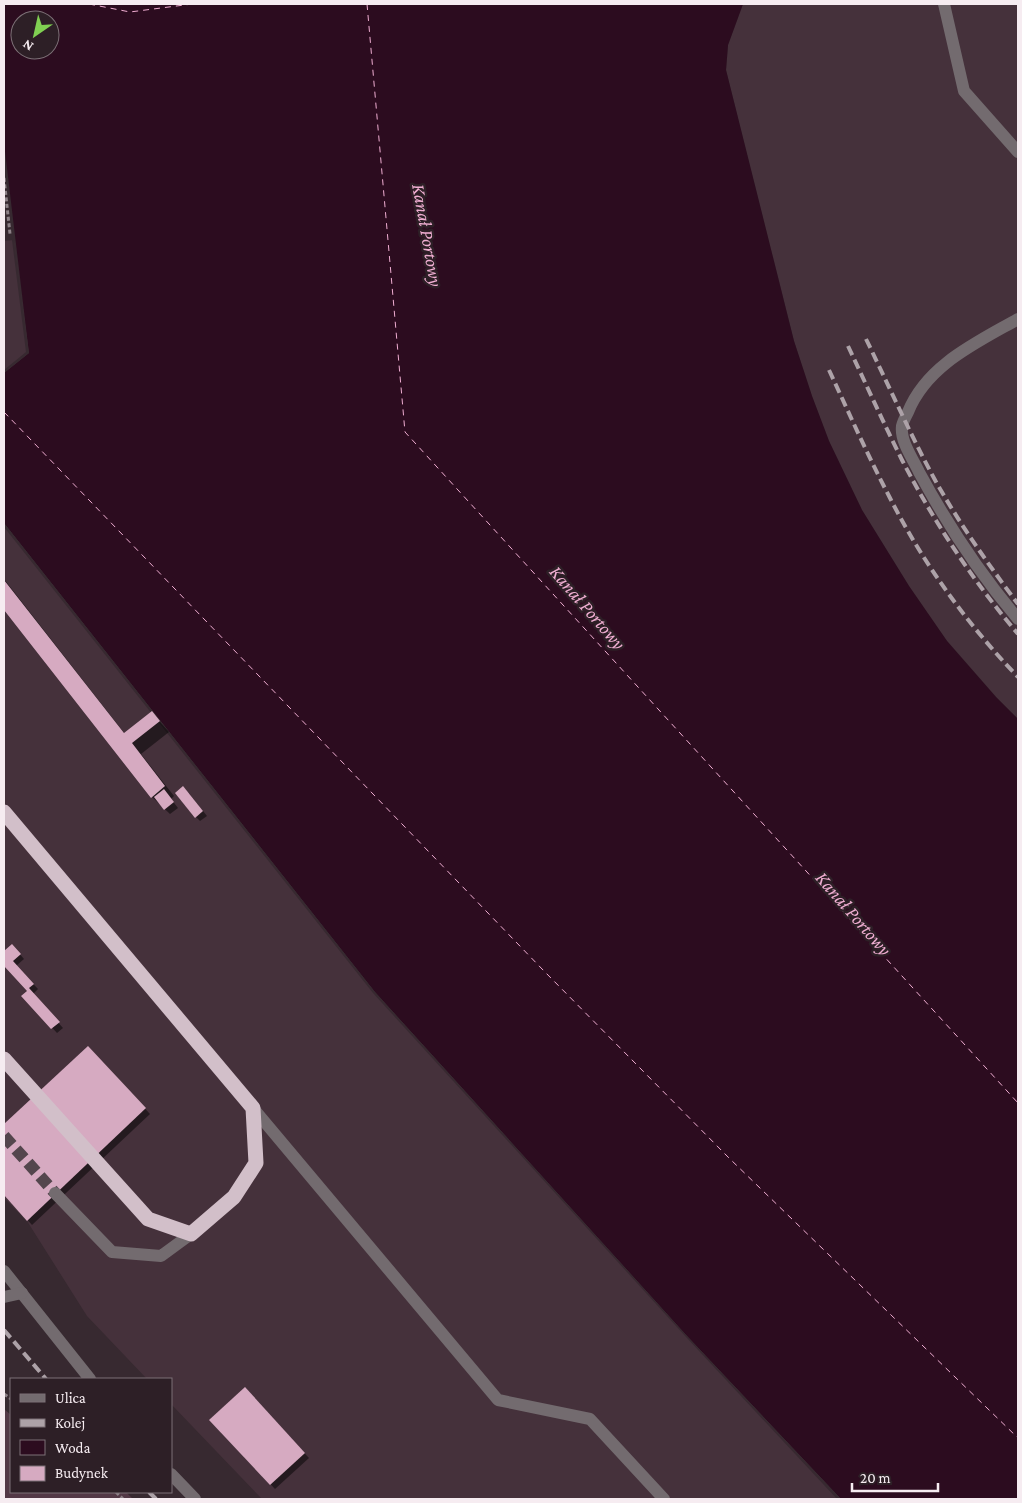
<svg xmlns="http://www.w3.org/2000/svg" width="1022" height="1503" font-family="'Crimson Pro',serif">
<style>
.built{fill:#45313b}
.green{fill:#533846}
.water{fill:#2c0c1f;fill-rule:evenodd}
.pier{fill:#372930}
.shadow{fill:#0007}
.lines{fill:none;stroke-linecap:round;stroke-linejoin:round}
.ferry{stroke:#f0aed2;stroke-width:1;stroke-dasharray:6 5;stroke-linecap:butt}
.building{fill:#d6aac1}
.minor-tunnel{stroke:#54464d;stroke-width:12;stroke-dasharray:12 6;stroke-linecap:butt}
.path{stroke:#8d8187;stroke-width:3;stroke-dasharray:4 2.5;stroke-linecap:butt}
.minor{stroke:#736b6f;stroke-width:12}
.highway{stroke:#d2bfc9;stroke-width:15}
.rail{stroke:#ada2a8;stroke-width:4;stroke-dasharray:10 5;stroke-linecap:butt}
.labels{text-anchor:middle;stroke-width:5;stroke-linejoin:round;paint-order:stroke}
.water-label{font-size:19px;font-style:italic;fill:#f0aed2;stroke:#2d1f26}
</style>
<rect width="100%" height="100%" fill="#372930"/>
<g class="built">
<polygon points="743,4 1018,4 1018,719 996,697 947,641 909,586 862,510 829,441 812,396 794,341 726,70 728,45"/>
<polygon points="14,240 29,353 4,373 4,241"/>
<polygon points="4,523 375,992 841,1499 262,1499 171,1404 171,1379 147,1379 87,1316 27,1221 4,1198"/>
</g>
<polygon class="green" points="4,1409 11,1415 11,1492 126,1492 133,1499 4,1499"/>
<path class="water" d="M4 4H743L728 45 726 70 794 341 812 396 829 441 862 510 909 586 947 641 996 697 1018 719V1499H841L687 1336 375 992 4 523V373L29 353 4 143ZM20 20H50V50H20Z"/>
<g class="pier">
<polygon points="12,240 14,240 29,353 4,373 4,370 26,352"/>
<polygon points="4,523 375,992 687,1336 841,1499 837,1499 686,1337 373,993 4,527"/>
</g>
<g class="shadow">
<polygon points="4,579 125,734 152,713 169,732 141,754 174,796 171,799 178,808 170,814 152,797 4,608"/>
<polygon points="188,792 207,816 200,821 196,817"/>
<polygon points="12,945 24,959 16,966 38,989 33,994 63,1028 57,1033 23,996 29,991 4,964 4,952"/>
<polygon points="88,1047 150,1114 32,1225 4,1193 4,1126"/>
<polygon points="244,1389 309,1458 275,1489 211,1420"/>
</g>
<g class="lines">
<g class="ferry">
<polyline points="89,4 130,12 192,4"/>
<polyline points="367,4 405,432 1018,1103"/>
<polyline points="4,412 544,971 729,1158 1018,1438"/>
</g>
</g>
<g class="building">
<polygon points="4,580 124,733 152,711 160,721 132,743 165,786 151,798 4,610"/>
<polygon points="183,786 203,811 195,818 175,793"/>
<polygon points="164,789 174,802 164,810 154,797"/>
<polygon points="12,944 21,954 13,961 34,984 29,988 60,1022 51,1029 21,996 27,991 4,966 4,951"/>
<polygon points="88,1046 146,1108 27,1221 4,1195 4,1124"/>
<polygon points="245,1387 305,1453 270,1485 209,1420"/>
</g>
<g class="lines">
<polyline class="minor-tunnel" points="4,1136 55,1193"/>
<g class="path">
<polyline points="4,178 10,234"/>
<polyline points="4,1394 11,1399"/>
<polyline points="116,1492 123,1499"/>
</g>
<g class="minor">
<polyline points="944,4 964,91 1018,152"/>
<path d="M1018 319C976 343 927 365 908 412 906 416 903 421 902 426 900 441 913 459 919 472 947 524 980 574 1018 619"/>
<polyline points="253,1108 498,1400 590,1419 664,1499"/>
<polyline points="55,1193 112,1252 161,1256 191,1234"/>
<polyline points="4,1271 90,1379"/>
<polyline points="4,1297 22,1293"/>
<polyline points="171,1474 195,1499"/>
</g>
<polyline class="highway" points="4,812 253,1108 256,1163 234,1197 191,1234 148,1219 4,1059"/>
<g class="rail">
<path d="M866 339C889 386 910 434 935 480 959 523 988 564 1018 604"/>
<path d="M848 346C866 384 883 422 902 460 934 522 973 581 1018 634"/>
<path d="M829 370C849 413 868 456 890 498 923 563 967 624 1018 677"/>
<polyline points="4,1330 46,1379"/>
<polyline points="149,1492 156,1499"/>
</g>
</g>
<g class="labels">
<g class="water-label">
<text transform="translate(428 235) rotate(80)" y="7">Kanał Portowy</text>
<text transform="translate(588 607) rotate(49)" y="7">Kanał Portowy</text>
<text transform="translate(854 913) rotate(49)" y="7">Kanał Portowy</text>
</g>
</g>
<rect width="1022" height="1503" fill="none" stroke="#f6ecf1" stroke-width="10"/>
<rect x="10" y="1378" width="162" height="115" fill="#2d1f26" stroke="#7d7177"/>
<rect x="20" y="1394" width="25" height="8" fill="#736b6f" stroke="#7d7177"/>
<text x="55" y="1403" font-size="15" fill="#f6ecf1">Ulica</text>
<rect x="20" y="1419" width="25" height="8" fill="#ada2a8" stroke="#7d7177"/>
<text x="55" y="1428" font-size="15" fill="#f6ecf1">Kolej</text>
<rect x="20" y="1440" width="25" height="15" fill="#2c0c1f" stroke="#7d7177"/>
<text x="55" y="1453" font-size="15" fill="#f6ecf1">Woda</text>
<rect x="20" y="1466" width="25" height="15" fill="#d6aac1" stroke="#7d7177"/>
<text x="55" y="1478" font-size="15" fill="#f6ecf1">Budynek</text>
<g transform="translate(35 35) rotate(214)"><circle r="24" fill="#2d1f26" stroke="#7d7177"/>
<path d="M0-4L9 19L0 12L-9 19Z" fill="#80d052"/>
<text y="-8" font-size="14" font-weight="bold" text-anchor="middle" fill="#f6ecf1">N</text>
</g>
<path d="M852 1483v8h86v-8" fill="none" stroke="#f6ecf1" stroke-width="2.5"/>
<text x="860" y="1483" font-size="15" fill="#f6ecf1" stroke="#2d1f26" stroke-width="4" paint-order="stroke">20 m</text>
</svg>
